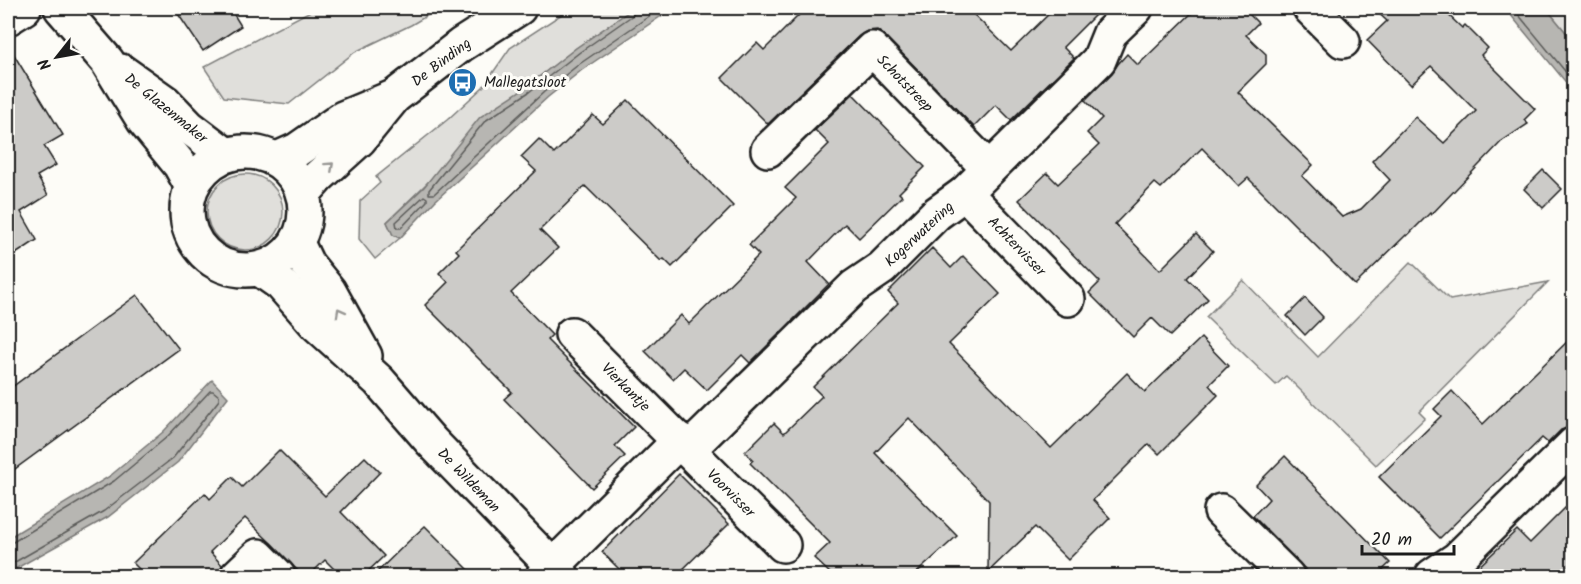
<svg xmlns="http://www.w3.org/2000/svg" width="1581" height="584" font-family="Kalam,sans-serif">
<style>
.green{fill:#e0dfdb;stroke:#7e7e7c;stroke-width:1.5}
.water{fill:#b7b6b2;stroke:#797876;stroke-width:1.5}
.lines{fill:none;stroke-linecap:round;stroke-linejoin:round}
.shore{stroke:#5a5a58;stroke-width:1.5}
.building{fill:#cccbc8;stroke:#1c1c1c;stroke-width:1.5}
.minor-casing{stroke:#1c1c1c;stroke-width:38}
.minor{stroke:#fdfcf7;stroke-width:33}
.oneway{stroke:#989794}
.labels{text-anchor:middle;stroke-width:6;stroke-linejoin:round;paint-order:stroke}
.street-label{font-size:15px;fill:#1c1c1c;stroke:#fdfcf7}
.poi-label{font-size:15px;fill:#1c1c1c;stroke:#fdfcf7;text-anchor:start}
</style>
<rect width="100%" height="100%" fill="#fdfcf7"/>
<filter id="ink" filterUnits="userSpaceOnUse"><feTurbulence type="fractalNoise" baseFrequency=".0167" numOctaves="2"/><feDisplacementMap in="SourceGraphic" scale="12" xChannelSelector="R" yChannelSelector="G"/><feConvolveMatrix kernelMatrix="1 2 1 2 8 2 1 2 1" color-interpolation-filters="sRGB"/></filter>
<g filter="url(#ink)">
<g class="green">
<polygon points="316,8 440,8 411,25 355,52 289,104 224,97 204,67"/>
<polygon points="571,8 634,8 576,48 526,87 387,222 393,235 400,238 375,259 359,239 360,201 380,183 376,177 447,120 483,87 510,48"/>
<polygon points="1546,8 1573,8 1573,41"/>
<circle cx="245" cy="212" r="38"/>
<polygon points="1411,262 1450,300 1548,282 1419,412 1425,418 1376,465 1286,376 1276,385 1206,317 1243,280 1318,357"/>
</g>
<g class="water">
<polygon points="634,8 673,8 582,70 548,97 435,201 400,238 393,235 387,222 424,187 480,117 526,87 576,48"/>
<polygon points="1505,8 1546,8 1573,41 1573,91"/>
<polygon points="212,380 228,397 178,462 108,517 8,573 8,538 110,476 163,432"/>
</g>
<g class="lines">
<g class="shore">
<polyline points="636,8 633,15 580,52 529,92 485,121 429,190 429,194 434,194 544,92 578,65 661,8"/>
<polyline points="1513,8 1574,82"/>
<polygon points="424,196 427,198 427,201 401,228 397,228 396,222"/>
<polyline points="8,543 13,542 114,481 167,437 210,391 213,391 219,396 219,400 173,458 104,511 8,566"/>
</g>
</g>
<g class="building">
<polygon points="174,8 230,8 241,26 203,51"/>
<polygon points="806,8 967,8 1011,51 1055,8 1102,8 1063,47 1074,58 1011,120 996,105 974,127 885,36 877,30 867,31 859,36 768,124 722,78 757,43 764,50"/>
<polygon points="1197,8 1243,8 1258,23 1246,35 1266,54 1266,64 1238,92 1313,165 1302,176 1342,217 1361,209 1390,180 1372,161 1415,117 1444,143 1476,111 1431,66 1411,85 1367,40 1387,21 1373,8 1441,8 1462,28 1465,25 1488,48 1481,55 1535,109 1524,120 1528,124 1502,141 1431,215 1430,213 1407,236 1406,235 1355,285 1248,178 1239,186 1202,148 1161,188 1155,183 1115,224 1160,270 1196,234 1213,251 1187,278 1208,299 1170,336 1152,318 1133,337 1089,293 1100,282 1019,200 1047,173 1058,184 1099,145 1087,133 1102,118 1085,100 1112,73 1118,64 1127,54 1138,65"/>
<polygon points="8,45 63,135 44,146 56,165 37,176 48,195 21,212 37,240 8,259"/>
<polygon points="853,94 925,167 899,193 902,196 859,238 845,224 808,262 829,284 750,363 742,355 707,390 684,368 673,379 645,351 681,315 689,324 759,255 749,245 796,198 785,188 829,144 815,130"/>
<polygon points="628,100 733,206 672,267 664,259 661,261 585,186 540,230 558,248 511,293 552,335 547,340 634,427 615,446 625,456 592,488 504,399 512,392 425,305 448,282 439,273 459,253 456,250 536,171 521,157 539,139 554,154 593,115 603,124"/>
<polygon points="1543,170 1562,189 1543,208 1524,189"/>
<polygon points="932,248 951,268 963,256 1000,294 949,344 1051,448 1127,373 1145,392 1201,338 1228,366 1209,385 1218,395 1159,454 1149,444 1093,500 1110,518 1068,560 1035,527 988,572 989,501 909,418 875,453 957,536 913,576 833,576 814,558 830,543 750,463 753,460 745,452 774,423 784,433 822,396 813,387 898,303 888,292"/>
<polygon points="137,295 179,349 8,474 8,390"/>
<polygon points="1305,298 1323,317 1305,335 1287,316"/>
<polygon points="1574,335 1574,426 1561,430 1548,443 1542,438 1440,538 1379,477 1441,416 1434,409 1452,391 1483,424"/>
<polygon points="279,450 325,496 365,457 380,472 341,512 384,556 363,576 341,576 325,560 309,576 303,576 271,543 245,518 210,552 222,565 219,576 146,576 133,563 205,493 210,499 232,477 242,487"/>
<polygon points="1285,456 1390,563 1376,576 1312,576 1253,516 1269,499 1256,485"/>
<polygon points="679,474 729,524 676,576 626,576 602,552"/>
<polygon points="1574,499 1574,576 1469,576 1517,530 1530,543"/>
<polygon points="425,526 475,576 373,576 413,537"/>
</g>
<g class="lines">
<defs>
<g id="minor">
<polyline points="61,8 107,61 144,121 180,165 191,185"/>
<polyline points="1310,8 1343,41"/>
<polyline points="8,18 24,8"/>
<polyline points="121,71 165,102 189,127 226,155"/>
<polyline points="768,150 872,49 989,169"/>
<circle cx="246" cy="211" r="59"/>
<polyline points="277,159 297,150 343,118 391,98"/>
<polyline points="965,193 1068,299"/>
<polyline points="303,194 318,177 359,140 394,97 461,45 519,8"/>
<polyline points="297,243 307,264 329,291 365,356"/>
<polyline points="261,270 281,284 317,325 379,381 431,441 562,576"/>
<polyline points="572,334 783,545"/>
<polyline points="688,450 854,287 882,268 936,214 965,193 1099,60 1110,33 1136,8"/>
<polyline points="1221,511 1287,576"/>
<polyline points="237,576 258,556 278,576"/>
<polyline points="543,576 680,440"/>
<polyline points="1432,576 1457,559 1574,444"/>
</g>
</defs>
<use href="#minor" class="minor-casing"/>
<use href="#minor" class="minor"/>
</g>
<defs><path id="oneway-chevron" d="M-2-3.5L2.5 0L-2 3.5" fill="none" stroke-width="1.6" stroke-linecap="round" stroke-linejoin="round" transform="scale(1.5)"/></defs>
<g class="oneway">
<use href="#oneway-chevron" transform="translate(330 166) rotate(-42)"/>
<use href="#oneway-chevron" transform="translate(340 312) rotate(-119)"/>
</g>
</g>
<defs>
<symbol id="bus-disc" viewBox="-11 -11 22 22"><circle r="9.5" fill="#1f6fb2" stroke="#fdfcf7"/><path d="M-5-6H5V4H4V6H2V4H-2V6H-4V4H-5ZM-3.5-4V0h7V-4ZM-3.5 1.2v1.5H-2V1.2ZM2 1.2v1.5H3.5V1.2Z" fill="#fff"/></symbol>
</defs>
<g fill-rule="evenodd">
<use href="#bus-disc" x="446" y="66" width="33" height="33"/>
</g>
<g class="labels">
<g class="street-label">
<text transform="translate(441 62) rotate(-37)" y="5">De Binding</text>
<text transform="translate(905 83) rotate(46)" y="5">Schotstreep</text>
<text transform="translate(166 108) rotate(39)" y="5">De Glazenmaker</text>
<text transform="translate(919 234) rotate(-43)" y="5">Kogerwatering</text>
<text transform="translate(1017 246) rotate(46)" y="5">Achtervisser</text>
<text transform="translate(626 387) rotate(45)" y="5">Vierkantje</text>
<text transform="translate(469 480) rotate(46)" y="5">De Wildeman</text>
<text transform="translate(731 493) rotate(45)" y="5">Voorvisser</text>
</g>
<g class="poi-label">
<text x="484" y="87">Mallegatsloot</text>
</g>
</g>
<rect width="1581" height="584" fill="none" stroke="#fdfcf7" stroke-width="30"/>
<rect x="15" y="15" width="1551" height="554" fill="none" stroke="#1c1c1c" stroke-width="2" filter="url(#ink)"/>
<g transform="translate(57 57) rotate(239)" stroke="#fdfcf7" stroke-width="4.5" paint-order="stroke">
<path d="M0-4.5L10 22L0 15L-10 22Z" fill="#1c1c1c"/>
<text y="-9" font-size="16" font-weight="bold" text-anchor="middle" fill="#1c1c1c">N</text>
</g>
<path d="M1362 545v9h92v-9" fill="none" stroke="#1c1c1c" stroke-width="3"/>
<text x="1371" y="545" font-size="18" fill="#1c1c1c" stroke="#fdfcf7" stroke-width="4.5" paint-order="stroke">20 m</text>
</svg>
